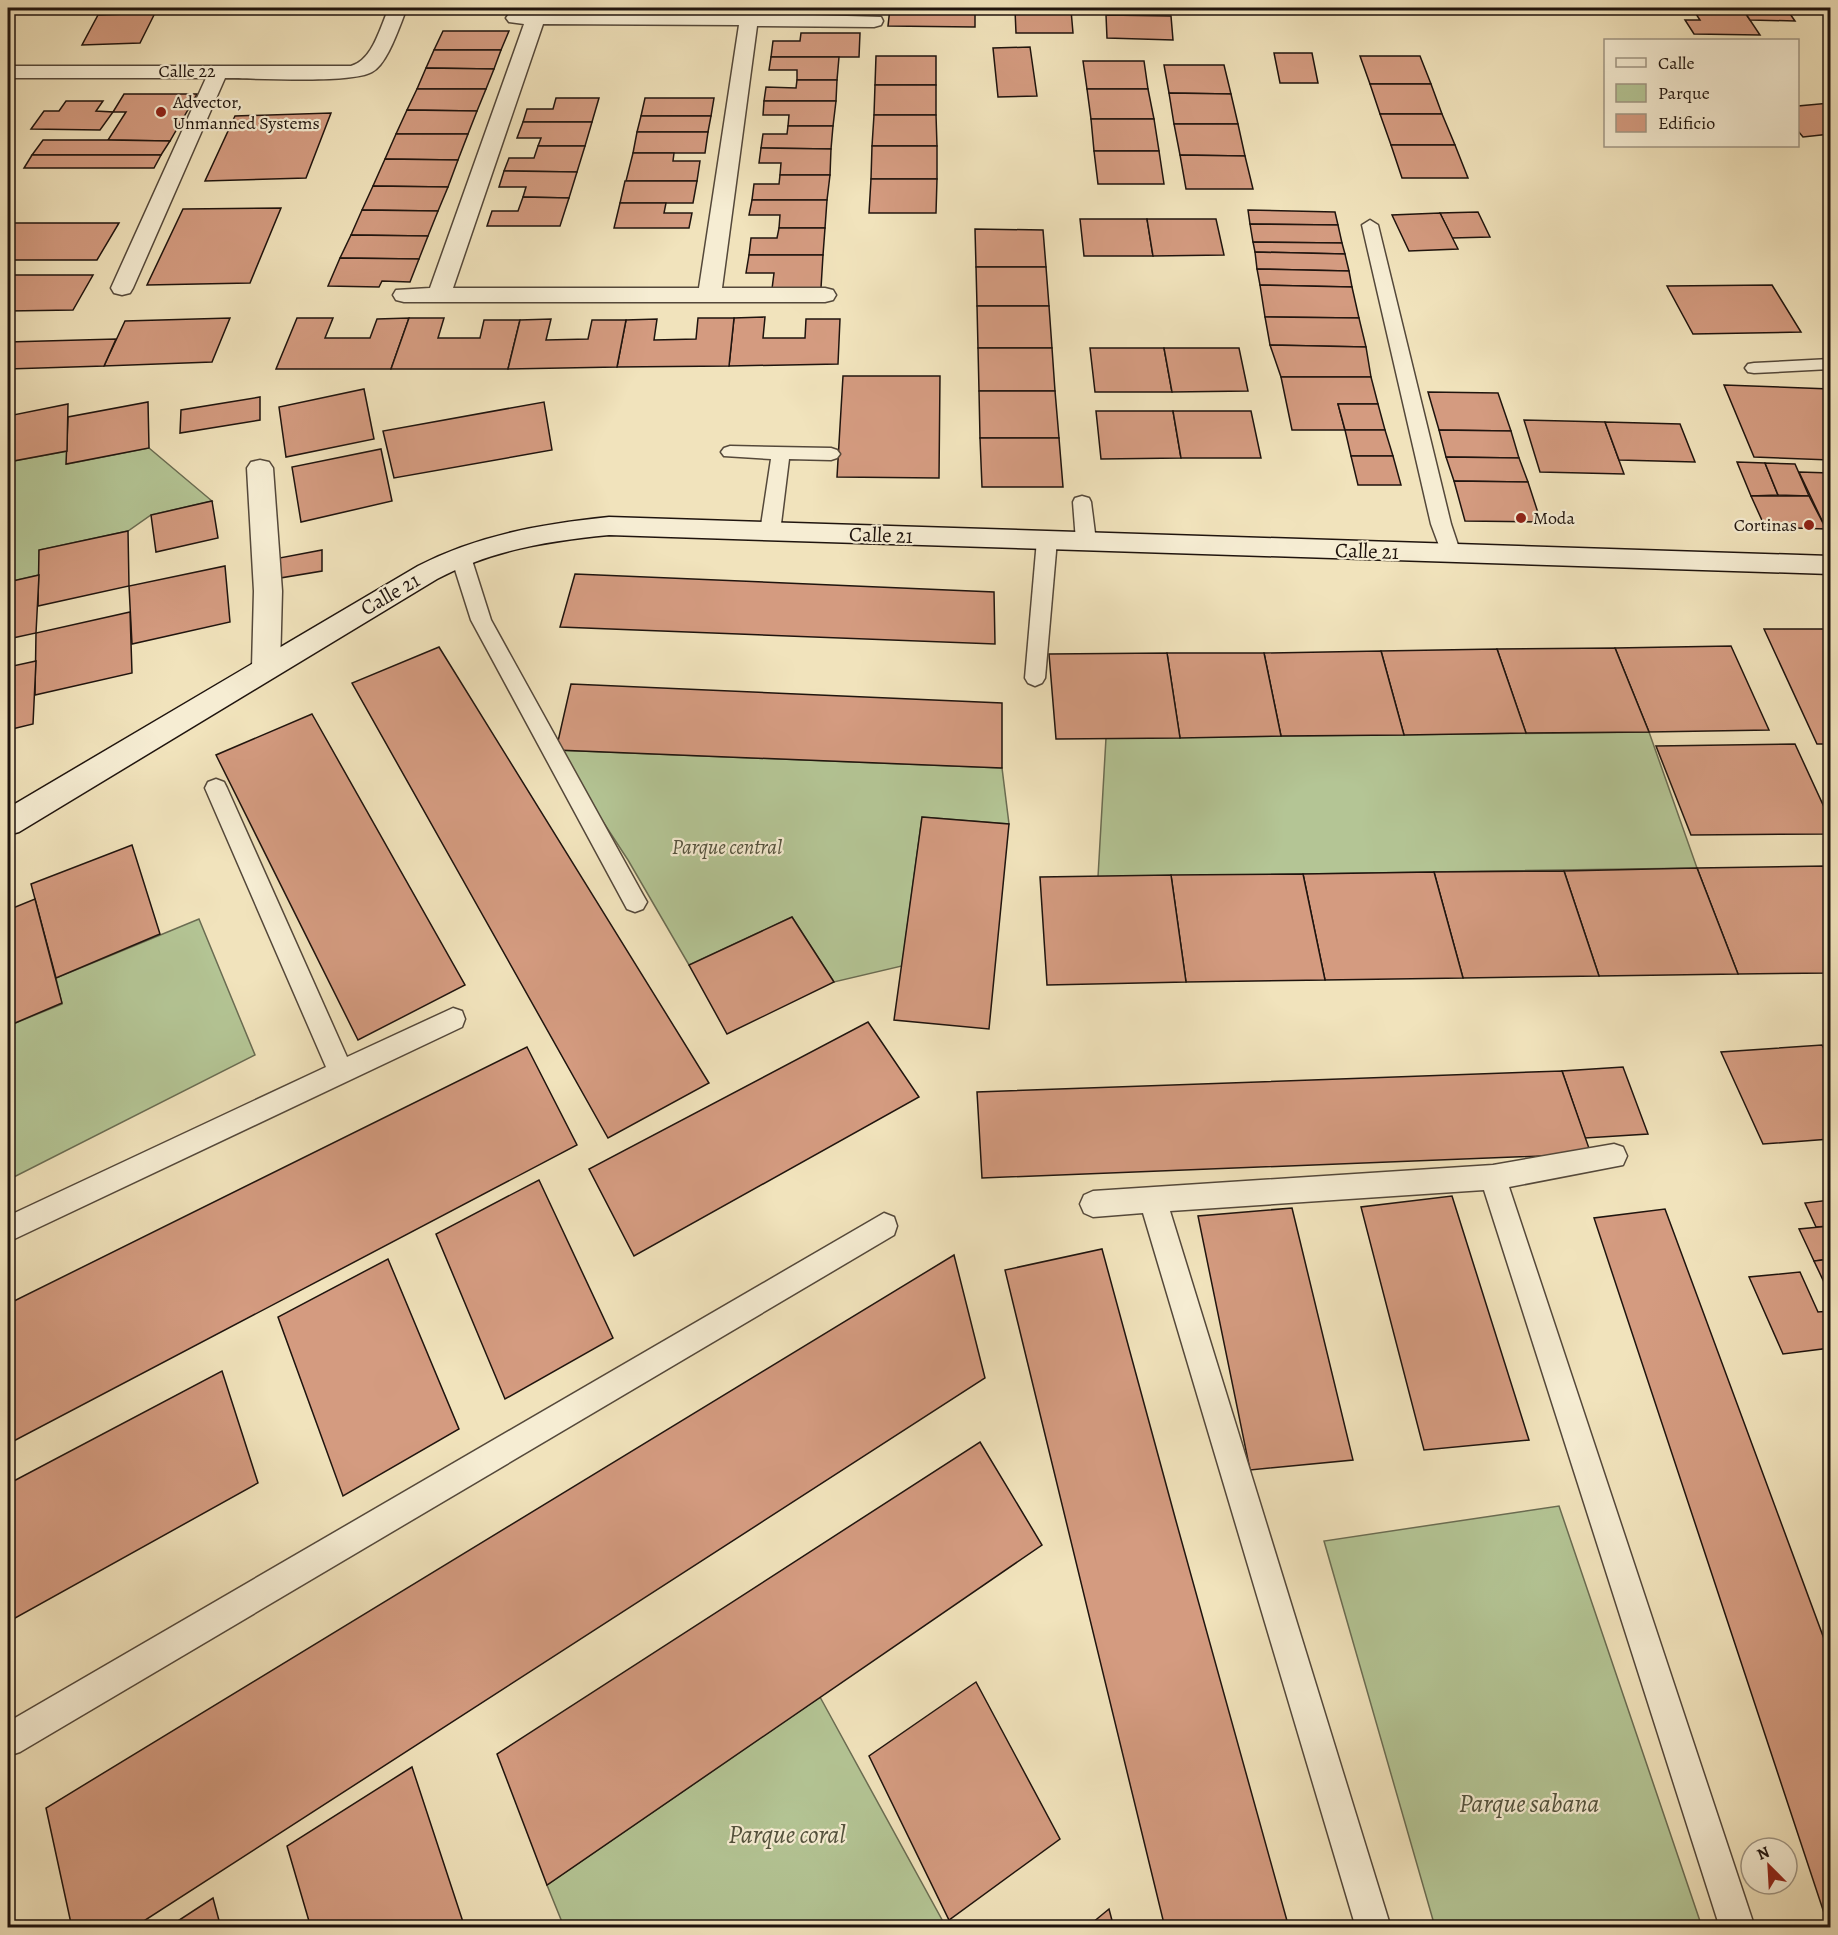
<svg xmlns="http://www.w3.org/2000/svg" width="1838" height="1935" font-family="Alegreya,serif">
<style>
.green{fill:#b4c595;stroke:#6a6c52;stroke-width:1.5}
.building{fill:#d49b80;stroke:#1f140e;stroke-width:1.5}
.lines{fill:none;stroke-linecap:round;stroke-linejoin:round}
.lane-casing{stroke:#54483a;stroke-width:3}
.street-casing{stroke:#54483a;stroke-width:3}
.secondary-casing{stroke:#1f140e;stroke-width:3}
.lane{fill:#f6edd3;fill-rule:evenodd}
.street{fill:#f6edd3;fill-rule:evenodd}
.secondary{fill:#f6edd3;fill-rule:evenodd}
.poi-dot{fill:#8f2418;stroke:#f6edd3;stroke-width:2}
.labels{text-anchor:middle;stroke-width:4.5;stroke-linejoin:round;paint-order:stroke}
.far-street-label{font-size:18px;fill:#1f140e;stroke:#f6edd3}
.far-poi-label{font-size:18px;fill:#1f140e;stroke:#f6edd3;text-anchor:start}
.street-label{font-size:21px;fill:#1f140e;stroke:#f6edd3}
.park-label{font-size:21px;font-style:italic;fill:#53523d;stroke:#f6edd3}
.near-park-label{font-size:26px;font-style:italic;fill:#53523d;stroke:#f6edd3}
</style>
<rect width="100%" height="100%" fill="#f1e3bc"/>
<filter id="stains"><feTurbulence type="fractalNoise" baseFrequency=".00333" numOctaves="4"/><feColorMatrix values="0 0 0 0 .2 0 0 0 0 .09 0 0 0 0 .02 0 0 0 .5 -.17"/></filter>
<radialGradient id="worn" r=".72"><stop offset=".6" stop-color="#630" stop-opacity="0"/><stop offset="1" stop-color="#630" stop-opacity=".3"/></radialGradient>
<g class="green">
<polygon points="149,448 212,501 151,515 128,531 39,550 39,575 8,582 8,462 67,451 67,464"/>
<polygon points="1649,732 1697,868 1098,877 1106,738"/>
<polygon points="556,750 1002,768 1009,824 922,817 902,966 834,982 792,917 689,965 628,860"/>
<polygon points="199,919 255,1055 8,1180 8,1026 62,1004 56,978"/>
<polygon points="1559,1506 1702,1927 1435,1927 1324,1541"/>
<polygon points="820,1697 946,1927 564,1927 547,1885"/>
</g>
<g class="building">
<polygon points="476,8 516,8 515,10 475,10"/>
<polygon points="561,8 602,8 602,10 560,10"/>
<polygon points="703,8 745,8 744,12 702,11"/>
<polygon points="770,8 790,8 790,12 769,12"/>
<polygon points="790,8 829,8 829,11 790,12"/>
<polygon points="855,8 873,8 872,13 854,13"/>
<polygon points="890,8 975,8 975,27 888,26"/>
<polygon points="1692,8 1742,8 1760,35 1694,34 1685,20 1700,20"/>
<polygon points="1742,8 1786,8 1795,21 1750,20"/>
<polygon points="1015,10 1071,10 1073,33 1016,33"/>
<polygon points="155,13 140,43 82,45 98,15"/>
<polygon points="1106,15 1171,16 1173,40 1107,38"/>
<polygon points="443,31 509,31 501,50 434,50"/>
<polygon points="801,33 860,33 859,57 771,57 773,41 800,41"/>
<polygon points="1030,47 1037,96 998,97 993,48"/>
<polygon points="434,50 501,50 494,69 426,68"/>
<polygon points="1274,53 1312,53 1318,83 1280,83"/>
<polygon points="876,56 936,56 936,85 875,85"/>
<polygon points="1360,56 1420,56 1431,84 1370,84"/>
<polygon points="771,57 839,57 837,80 797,80 797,70 769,70"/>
<polygon points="1083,61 1144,61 1148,89 1087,89"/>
<polygon points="1164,65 1224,65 1231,94 1169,93"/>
<polygon points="426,68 494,69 486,89 417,89"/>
<polygon points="797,80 837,80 836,101 764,101 766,87 796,88"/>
<polygon points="1370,84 1431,84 1442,114 1380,114"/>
<polygon points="875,85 936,85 936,115 874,115"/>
<polygon points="417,89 486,89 477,111 407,110"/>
<polygon points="1087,89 1148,89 1154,119 1091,119"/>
<polygon points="1169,93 1231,94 1238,124 1174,124"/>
<polygon points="124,94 197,94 170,141 108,140 126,112 113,112"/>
<polygon points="556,98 599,98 592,122 523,122 527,109 553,109"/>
<polygon points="645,98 714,98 711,116 641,116"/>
<polygon points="66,101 103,101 96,111 113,112 100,130 31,129 44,111 59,111"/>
<polygon points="764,101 836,101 833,126 788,126 789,115 763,115"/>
<polygon points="1830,103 1830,134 1803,137 1798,131 1798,106"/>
<polygon points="407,110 477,111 468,134 396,134"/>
<polygon points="331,113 306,178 205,181 235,116"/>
<polygon points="1380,114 1442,114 1455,145 1391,145"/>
<polygon points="874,115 936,115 937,146 872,146"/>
<polygon points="641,116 711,116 708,132 637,132"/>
<polygon points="1091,119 1154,119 1159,151 1094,151"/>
<polygon points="523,122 592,122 585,146 538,146 541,138 517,138"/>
<polygon points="1174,124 1238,124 1245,156 1180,155"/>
<polygon points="788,126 833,126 831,149 761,148 763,134 787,134"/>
<polygon points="637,132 708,132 705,153 633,153"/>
<polygon points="396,134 468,134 458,160 385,159"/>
<polygon points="43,140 108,140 170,141 161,155 32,155"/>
<polygon points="1391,145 1455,145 1468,178 1402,178"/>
<polygon points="538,146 585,146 577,172 504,171 509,158 534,158"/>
<polygon points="872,146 937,146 937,179 871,179"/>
<polygon points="761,148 831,149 830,175 780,175 781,163 759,163"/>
<polygon points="1094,151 1159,151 1164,184 1098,184"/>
<polygon points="633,153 674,153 673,161 700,161 697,181 626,181"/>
<polygon points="32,155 161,155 154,168 24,168"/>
<polygon points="1180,155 1245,156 1253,189 1186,189"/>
<polygon points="385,159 458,160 448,187 373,186"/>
<polygon points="504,171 577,172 569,198 523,197 526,187 499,187"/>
<polygon points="780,175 830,175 827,200 752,200 754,184 779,184"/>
<polygon points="871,179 937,179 936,213 869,213"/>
<polygon points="625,181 697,181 693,203 620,203"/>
<polygon points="373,186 448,187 438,211 362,210"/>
<polygon points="523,197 569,198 560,226 487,226 492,211 518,211"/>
<polygon points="752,200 827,200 825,228 779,228 780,215 749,215"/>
<polygon points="620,203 666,203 664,213 692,213 689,228 614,228"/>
<polygon points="281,208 250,283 147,285 183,209"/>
<polygon points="362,210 438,211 428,236 351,235"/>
<polygon points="1248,210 1335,212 1338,225 1250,224"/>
<polygon points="1478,212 1490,237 1452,238 1440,213"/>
<polygon points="1440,213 1458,249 1409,251 1392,215"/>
<polygon points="1080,219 1147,219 1153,256 1084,256"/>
<polygon points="1147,219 1216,219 1224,255 1153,256"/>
<polygon points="8,223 119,223 97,260 8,260"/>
<polygon points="1250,224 1338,225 1342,243 1253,242"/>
<polygon points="779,228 825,228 823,255 749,255 751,238 777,238"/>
<polygon points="975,229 1043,230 1046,267 976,267"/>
<polygon points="351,235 428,236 419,259 340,258"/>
<polygon points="1253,242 1342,243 1345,254 1255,252"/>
<polygon points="1255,252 1345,254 1349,271 1257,269"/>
<polygon points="749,255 823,255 821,288 772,289 774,273 746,273"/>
<polygon points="340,258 419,259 410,282 382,281 379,287 328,286"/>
<polygon points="976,267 1046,267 1049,306 977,306"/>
<polygon points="1257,269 1349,271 1352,287 1260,285"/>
<polygon points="8,275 93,275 73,310 8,311"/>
<polygon points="1260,285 1352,287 1359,318 1265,317"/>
<polygon points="1772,285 1801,332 1693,334 1667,286"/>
<polygon points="977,306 1049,306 1052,348 978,348"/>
<polygon points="765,317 763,338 805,338 806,319 840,319 838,364 729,366 734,318"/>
<polygon points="1265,317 1359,318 1366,347 1270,345"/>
<polygon points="230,318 212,362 104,366 125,321"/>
<polygon points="297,318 333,318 325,338 370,338 377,319 409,318 391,369 276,369"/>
<polygon points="409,318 444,318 438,338 480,338 484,320 520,320 508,369 391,369"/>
<polygon points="698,318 734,318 729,366 617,367 626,320 657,319 654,340 696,339"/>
<polygon points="551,319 546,340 588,339 592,320 626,320 617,367 508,369 520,320"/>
<polygon points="116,339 104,366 8,369 8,342"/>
<polygon points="1270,345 1366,347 1371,377 1281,377"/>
<polygon points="978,348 1052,348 1055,391 979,391"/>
<polygon points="1090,348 1164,348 1172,392 1095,392"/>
<polygon points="1164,348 1239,348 1248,391 1172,392"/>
<polygon points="843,376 940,376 939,478 837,477"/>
<polygon points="1281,377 1371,377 1378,404 1338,404 1345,430 1292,430"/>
<polygon points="1724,385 1830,389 1830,460 1754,457"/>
<polygon points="364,389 374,439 286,457 279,407"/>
<polygon points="979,391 1055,391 1059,438 980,438"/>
<polygon points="1428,392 1498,393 1511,431 1439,430"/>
<polygon points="260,397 260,420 180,433 181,410"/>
<polygon points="148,402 149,448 66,464 68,417"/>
<polygon points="544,402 552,450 394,478 383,431"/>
<polygon points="68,404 67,451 8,462 8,416"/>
<polygon points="1338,404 1378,404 1385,430 1345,430"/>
<polygon points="1096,411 1173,411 1181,458 1101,459"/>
<polygon points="1173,411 1251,411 1261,458 1181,458"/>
<polygon points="1524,420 1605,422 1624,474 1540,472"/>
<polygon points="1605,422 1680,424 1695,462 1619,460"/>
<polygon points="1345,430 1385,430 1393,456 1351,456"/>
<polygon points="1439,430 1511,431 1519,458 1446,457"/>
<polygon points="980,438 1059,438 1063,487 982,487"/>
<polygon points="381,449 392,501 301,522 292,467"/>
<polygon points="1351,456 1393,456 1401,485 1358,485"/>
<polygon points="1446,457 1519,458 1528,482 1454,481"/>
<polygon points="1737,462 1765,463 1778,495 1751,496"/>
<polygon points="1765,463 1795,464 1809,496 1778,495"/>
<polygon points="1799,472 1830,473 1830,529 1826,529"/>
<polygon points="1454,481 1528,482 1541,522 1465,521"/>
<polygon points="1751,496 1809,496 1826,529 1765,527"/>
<polygon points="212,501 218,538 156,552 151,515"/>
<polygon points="128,531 129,586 38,606 39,550"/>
<polygon points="322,550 322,571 274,579 274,559"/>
<polygon points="225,566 230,622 132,644 129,586"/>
<polygon points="575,574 994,592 995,644 560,627"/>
<polygon points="39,575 36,633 8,639 8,582"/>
<polygon points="130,612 132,673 35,695 36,633"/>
<polygon points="1764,629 1830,629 1830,744 1817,744"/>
<polygon points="1731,646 1769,730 1649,732 1615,648"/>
<polygon points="439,647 709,1083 608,1138 352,683"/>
<polygon points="1615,648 1649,732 1526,733 1497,649"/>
<polygon points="1497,649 1526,733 1404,735 1381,651"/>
<polygon points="1381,651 1404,735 1281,736 1264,653"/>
<polygon points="1167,653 1264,653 1281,736 1180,738"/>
<polygon points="1167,653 1180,738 1056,739 1049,654"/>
<polygon points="36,661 33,724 8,730 8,667"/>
<polygon points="571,684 1002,703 1002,768 556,750"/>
<polygon points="312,714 465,985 358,1040 216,755"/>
<polygon points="1795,744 1830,820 1830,834 1691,835 1656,746"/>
<polygon points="922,817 1009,824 989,1029 894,1020"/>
<polygon points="132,845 160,934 56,978 31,884"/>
<polygon points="1825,866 1830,877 1830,973 1738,974 1697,868"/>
<polygon points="1697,868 1738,974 1599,976 1564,871"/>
<polygon points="1564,871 1599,976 1463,978 1434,872"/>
<polygon points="1434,872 1463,978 1325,980 1303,874"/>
<polygon points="1303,874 1325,980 1186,982 1171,875"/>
<polygon points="1171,875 1186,982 1047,985 1040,877"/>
<polygon points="35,899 62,1003 8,1026 8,910"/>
<polygon points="792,917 834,982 727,1034 689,965"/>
<polygon points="868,1022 919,1097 634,1256 589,1169"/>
<polygon points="1822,1045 1830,1061 1830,1139 1763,1144 1721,1052"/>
<polygon points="527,1047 577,1145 8,1444 8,1304"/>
<polygon points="1623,1067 1648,1134 1585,1138 1562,1071"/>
<polygon points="1562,1071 1591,1154 982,1178 977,1092"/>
<polygon points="539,1180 613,1338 505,1399 436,1234"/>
<polygon points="1452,1196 1529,1440 1424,1450 1361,1207"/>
<polygon points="1830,1200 1830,1226 1816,1227 1805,1203"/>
<polygon points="1292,1208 1353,1460 1250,1470 1198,1216"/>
<polygon points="1665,1209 1830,1655 1830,1928 1829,1928 1594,1218"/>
<polygon points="1830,1226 1830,1259 1814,1261 1799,1229"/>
<polygon points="1102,1249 1176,1521 1289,1928 1165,1928 1005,1270"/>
<polygon points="954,1255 985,1378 133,1928 72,1928 46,1808"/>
<polygon points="388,1259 459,1429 343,1496 278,1317"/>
<polygon points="1830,1259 1830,1295 1814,1261"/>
<polygon points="1800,1272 1818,1312 1830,1311 1830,1348 1783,1354 1749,1277"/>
<polygon points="222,1371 258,1483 8,1622 8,1484"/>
<polygon points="980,1442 1042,1545 547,1885 497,1754"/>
<polygon points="976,1682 1060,1839 949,1920 869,1756"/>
<polygon points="412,1767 465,1928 311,1928 287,1846"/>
<polygon points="213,1898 221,1928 167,1928"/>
<polygon points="1109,1909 1114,1928 1086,1928"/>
</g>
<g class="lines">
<defs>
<g id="lane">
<polygon points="1370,220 1378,225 1451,524 1461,554 1458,559 1451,561 1444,559 1431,524 1362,225"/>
<polygon points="1830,359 1830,369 1754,373 1748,372 1745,368 1748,364 1754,363"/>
<polygon points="730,446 831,448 837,450 840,454 837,458 831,460 789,459 780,532 777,537 770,539 763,537 760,532 771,459 724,456 721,452 724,448"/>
<polygon points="1082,496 1089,498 1091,502 1096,541 1093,546 1086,548 1079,546 1076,541 1073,502 1075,498"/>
<polygon points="1047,533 1054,535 1057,540 1045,678 1042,683 1035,686 1028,683 1025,678 1037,540 1040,535"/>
<polygon points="461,550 468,552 471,557 491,620 643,895 647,902 643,909 635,912 627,909 471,620 451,557 454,552"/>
<polygon points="216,779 224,782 227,788 347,1057 453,1008 462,1011 465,1019 462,1027 8,1242 8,1216 326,1067 205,788 208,782"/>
<polygon points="1614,1144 1623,1147 1627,1156 1623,1165 1509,1187 1755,1928 1720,1928 1484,1190 1170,1211 1391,1928 1356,1928 1143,1213 1093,1217 1084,1213 1080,1204 1084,1195 1093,1191 1493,1165"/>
<polygon points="884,1213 894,1217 897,1226 894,1235 20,1752 8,1756 8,1722"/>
</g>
<g id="street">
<path d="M389 8H407C400 24 388 64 372 72 351 84 254 78 225 78L133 288 130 293 122 295 114 293 111 288 206 78H8V66H351C373 60 380 27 389 8Z"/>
<path d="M515 12 749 13 881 17 883 21 881 25 874 27 757 26 722 288H825L833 290 836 295 833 300 825 302H404L396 300 393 295 396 290 430 288 524 24 509 22 506 18 509 14ZM543 24 739 25 699 288H453Z"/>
<polygon points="260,460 269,462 273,468 282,591 280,667 276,674 266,677 256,674 252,667 254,591 247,468 251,462"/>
</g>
<path id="secondary" d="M609 517 1830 556V574L609 535C548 541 491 550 437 579L19 832 8 835V808L418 566C478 535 542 524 609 517Z"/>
</defs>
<use href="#lane" class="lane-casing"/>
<use href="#street" class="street-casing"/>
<use href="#secondary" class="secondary-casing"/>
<use href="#lane" class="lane"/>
<use href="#street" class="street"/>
<use href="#secondary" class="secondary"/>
</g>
<g class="poi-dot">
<circle cx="161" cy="112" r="6"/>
<circle cx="1521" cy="518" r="6"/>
<circle cx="1809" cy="525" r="6"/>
</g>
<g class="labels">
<g class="far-street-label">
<text x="187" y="77">Calle 22</text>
</g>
<g class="far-poi-label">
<text x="173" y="108">Advector,<tspan x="173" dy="21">Unmanned Systems</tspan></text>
<text x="1533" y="524">Moda</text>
<text x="1797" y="531" text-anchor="end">Cortinas</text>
</g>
<g class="street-label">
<text transform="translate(881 535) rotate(2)" y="7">Calle 21</text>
<text transform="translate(1367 551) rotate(2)" y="7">Calle 21</text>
<text transform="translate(390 594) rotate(-30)" y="7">Calle 21</text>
</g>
<g class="park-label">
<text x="727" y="854">Parque central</text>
</g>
<g class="near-park-label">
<text x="1529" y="1812">Parque sabana</text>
<text x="787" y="1843">Parque coral</text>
</g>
</g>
<rect width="1838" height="1935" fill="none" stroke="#f1e3bc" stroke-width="30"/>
<rect x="9" y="9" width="1820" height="1917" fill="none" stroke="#1f140e" stroke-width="3"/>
<rect x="15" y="15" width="1808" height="1905" fill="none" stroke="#1f140e" stroke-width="1.5"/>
<rect x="1604" y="39" width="195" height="108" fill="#f6edd3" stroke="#a09684" stroke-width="1.5"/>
<rect x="1616" y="58" width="30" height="9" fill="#f6edd3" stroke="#a09684" stroke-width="1.5"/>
<text x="1658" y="69" font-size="18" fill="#1f140e">Calle</text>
<rect x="1616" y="84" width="30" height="18" fill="#b4c595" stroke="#a09684" stroke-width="1.5"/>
<text x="1658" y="99" font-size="18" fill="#1f140e">Parque</text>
<rect x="1616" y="114" width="30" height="18" fill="#d49b80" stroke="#a09684" stroke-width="1.5"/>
<text x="1658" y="129" font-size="18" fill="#1f140e">Edificio</text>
<g transform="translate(1769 1866) rotate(336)"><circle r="28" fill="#f6edd3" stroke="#a09684" stroke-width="1.5"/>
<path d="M0-4.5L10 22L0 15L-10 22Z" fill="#8f2418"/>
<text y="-9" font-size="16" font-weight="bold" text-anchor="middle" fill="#1f140e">N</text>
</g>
<rect width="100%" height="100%" filter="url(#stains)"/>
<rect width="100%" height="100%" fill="url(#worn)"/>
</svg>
